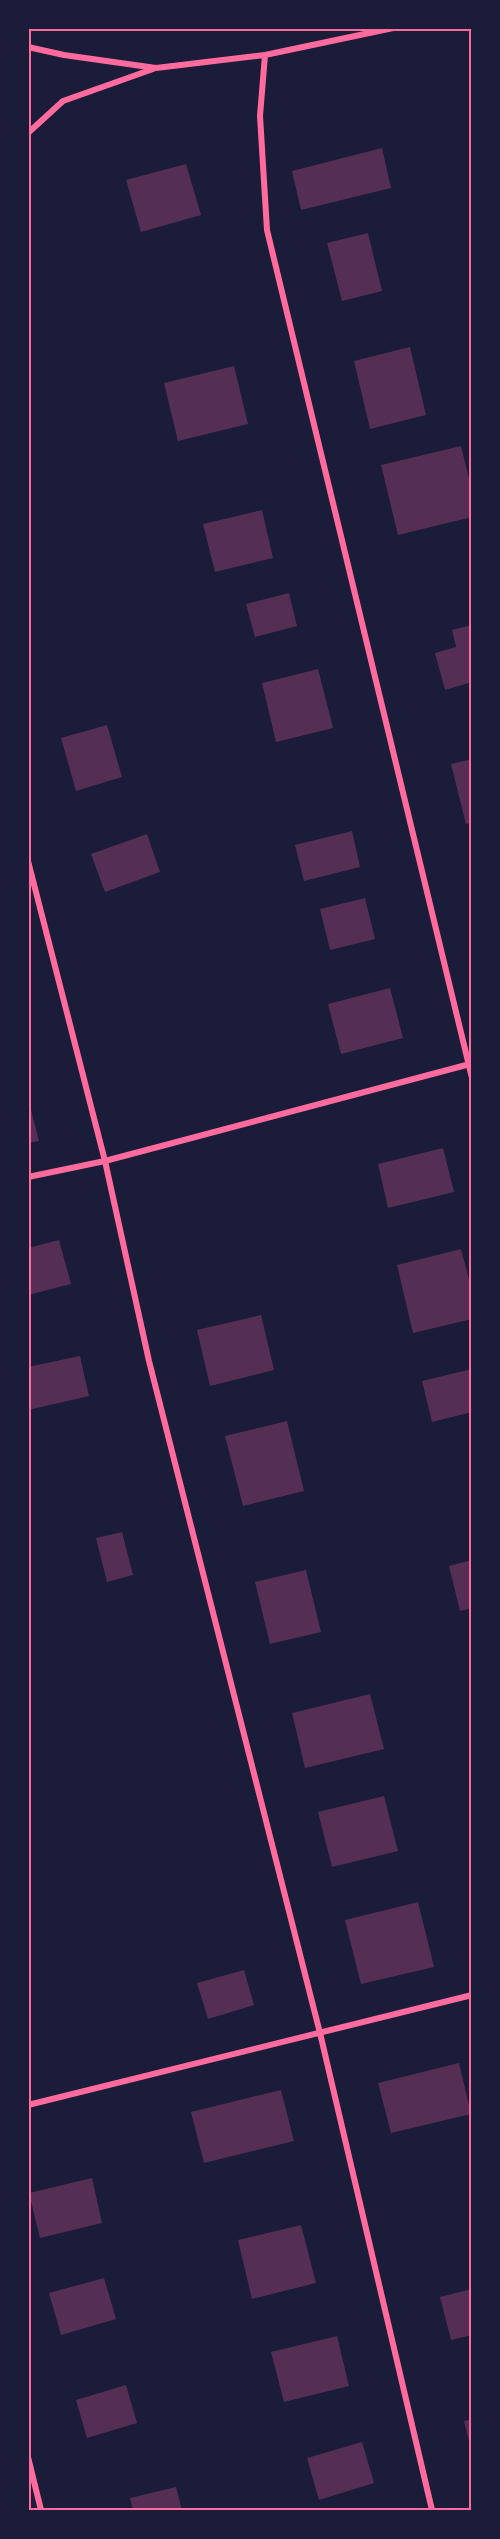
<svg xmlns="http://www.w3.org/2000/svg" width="500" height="2539" font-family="Commissioner,sans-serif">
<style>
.building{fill:#542f53}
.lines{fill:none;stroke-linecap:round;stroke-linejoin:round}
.minor{stroke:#ff6b9d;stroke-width:6}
.neatline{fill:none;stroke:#ff6b9d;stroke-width:2}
</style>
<rect width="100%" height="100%" fill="#1b1b3a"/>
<g class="building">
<polygon points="382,148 391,188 301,210 292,171"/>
<polygon points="186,164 201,215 141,232 126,180"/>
<polygon points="368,233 382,291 342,301 327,243"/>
<polygon points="410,347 426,415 370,429 354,361"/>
<polygon points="234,366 248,424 178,441 164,383"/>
<polygon points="461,446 472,491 472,517 398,535 381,465"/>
<polygon points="262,510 273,558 215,572 203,524"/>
<polygon points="289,593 297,626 255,637 246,604"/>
<polygon points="472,625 472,682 445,690 435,653 456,647 452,630"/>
<polygon points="318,669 333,728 276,742 262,683"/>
<polygon points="107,725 122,777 76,791 61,738"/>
<polygon points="472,759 472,822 466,824 451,764"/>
<polygon points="352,831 360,867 304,881 295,845"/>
<polygon points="147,834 160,872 105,892 91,854"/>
<polygon points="365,898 375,939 330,950 320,909"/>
<polygon points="390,988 403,1038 341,1054 328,1004"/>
<polygon points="28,1098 39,1141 28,1143"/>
<polygon points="443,1148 454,1192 388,1208 378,1164"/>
<polygon points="59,1240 71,1284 28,1295 28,1248"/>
<polygon points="461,1249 472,1291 472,1319 413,1333 397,1265"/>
<polygon points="261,1315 274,1370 210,1386 197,1330"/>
<polygon points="80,1356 89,1396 28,1410 28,1367"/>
<polygon points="472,1369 472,1412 432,1422 422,1381"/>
<polygon points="287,1421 304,1491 243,1506 225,1436"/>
<polygon points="122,1532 133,1575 107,1582 96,1538"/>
<polygon points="472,1560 472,1608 460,1611 449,1566"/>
<polygon points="306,1570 321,1632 270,1644 255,1582"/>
<polygon points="370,1694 384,1749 305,1768 292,1713"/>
<polygon points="384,1796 398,1851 332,1867 318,1812"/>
<polygon points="418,1902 434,1967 361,1984 345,1920"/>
<polygon points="244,1970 254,2005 208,2019 197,1983"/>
<polygon points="459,2063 471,2114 391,2133 378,2083"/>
<polygon points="281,2090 294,2141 204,2163 191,2112"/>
<polygon points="92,2178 102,2223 40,2238 29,2193"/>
<polygon points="301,2225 316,2283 252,2299 238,2240"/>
<polygon points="104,2278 116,2319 61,2335 49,2293"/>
<polygon points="472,2289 472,2335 451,2340 440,2297"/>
<polygon points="337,2336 349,2386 284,2402 271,2352"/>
<polygon points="126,2385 137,2423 87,2438 76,2400"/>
<polygon points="472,2419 472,2449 471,2449 464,2421"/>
<polygon points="362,2442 374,2483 319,2500 307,2458"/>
<polygon points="176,2487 182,2510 133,2510 130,2498"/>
</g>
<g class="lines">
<g class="minor">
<polyline points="28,47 64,55 156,68 265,55 393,28"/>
<polyline points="265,55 260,116 267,230 472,1078"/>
<polyline points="28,133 63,101 153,69"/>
<polyline points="28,861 105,1161 149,1361 320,2033 432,2510"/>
<polyline points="28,1177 105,1161 470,1064"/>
<polyline points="28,2105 472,1995"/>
<polyline points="28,2457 41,2510"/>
</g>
</g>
<rect width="500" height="2539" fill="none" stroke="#1b1b3a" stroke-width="60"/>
<rect x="30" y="30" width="440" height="2479" class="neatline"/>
</svg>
